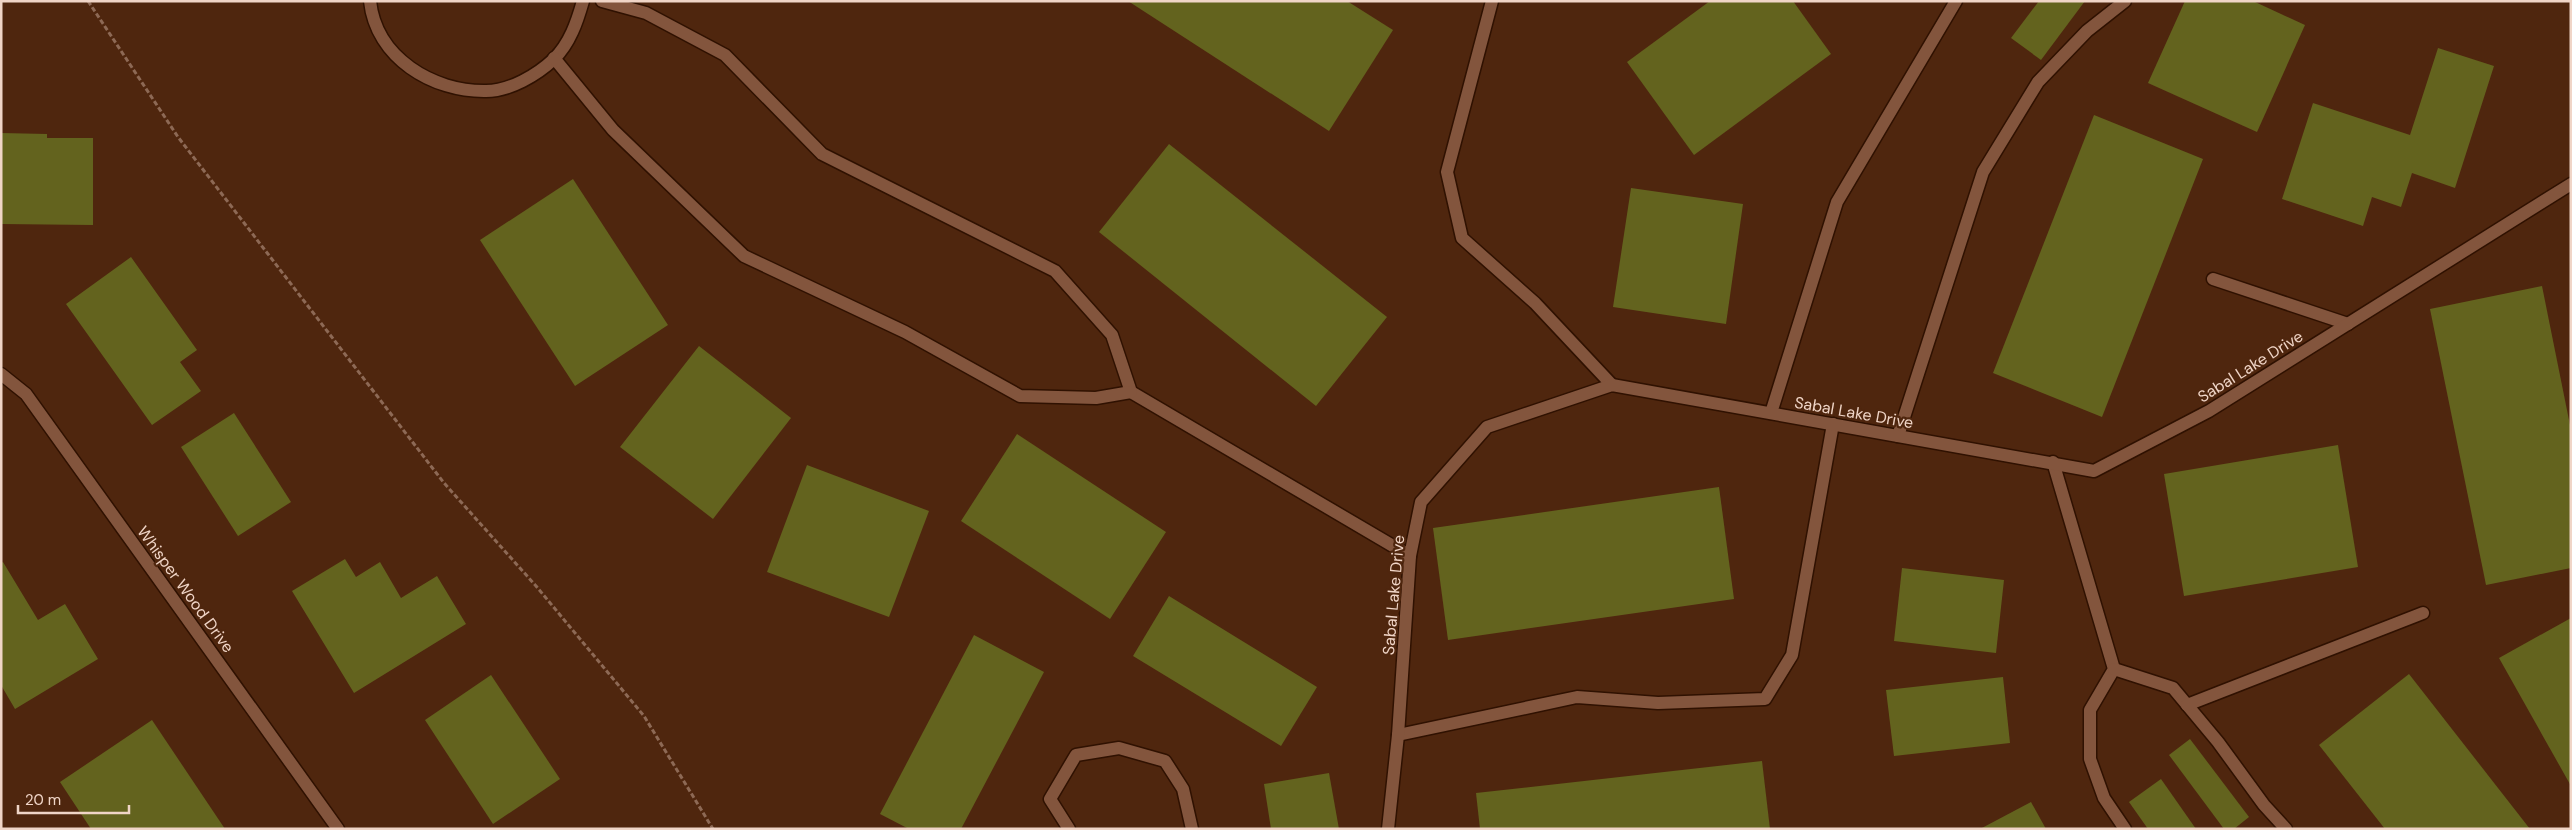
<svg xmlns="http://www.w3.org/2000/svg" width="2572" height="830" font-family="'DM Sans',sans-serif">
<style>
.building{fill:#63631e}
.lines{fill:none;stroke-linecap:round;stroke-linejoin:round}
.service-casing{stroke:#2f1101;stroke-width:15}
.minor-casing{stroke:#2f1101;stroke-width:15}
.path{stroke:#8d6955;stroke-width:3;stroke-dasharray:5 2.5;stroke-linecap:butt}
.service{stroke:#83553d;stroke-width:12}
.minor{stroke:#83553d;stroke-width:12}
.labels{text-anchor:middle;stroke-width:4.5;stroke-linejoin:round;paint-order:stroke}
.street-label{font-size:16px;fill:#f0d5c7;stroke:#4f260e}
</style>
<rect width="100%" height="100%" fill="#4f260e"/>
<g class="building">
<polygon points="1128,1 1347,1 1393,30 1329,131"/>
<polygon points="1710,1 1793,1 1831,54 1694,155 1627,62"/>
<polygon points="2039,1 2085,1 2041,60 2011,38"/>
<polygon points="2185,1 2253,1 2305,25 2257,132 2148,83"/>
<polygon points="2438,48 2494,66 2455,188 2412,173 2401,207 2372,197 2363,226 2282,199 2313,103 2410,135"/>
<polygon points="2094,115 2203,159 2102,417 1993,373"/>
<polygon points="1,133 47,134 47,138 93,138 93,225 1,224"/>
<polygon points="1169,144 1387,317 1316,406 1099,232"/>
<polygon points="573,179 668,325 575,386 480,240"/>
<polygon points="1631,188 1743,204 1726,324 1613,307"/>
<polygon points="131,257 197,350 180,362 201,391 152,425 66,304"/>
<polygon points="2542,286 2571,430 2571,568 2486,585 2430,309"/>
<polygon points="699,346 791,418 713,519 620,447"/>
<polygon points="234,413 291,502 238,536 181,447"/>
<polygon points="1017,434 1166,532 1110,619 961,521"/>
<polygon points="2338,445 2358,567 2184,596 2164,474"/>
<polygon points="807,465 929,511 889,617 767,572"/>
<polygon points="1719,487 1734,599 1448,640 1433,528"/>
<polygon points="345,559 356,577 380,562 401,598 437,576 466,624 354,693 292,591"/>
<polygon points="3,562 38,620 65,604 98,659 15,709 1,685 1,563"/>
<polygon points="1902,568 2004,580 1996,653 1894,641"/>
<polygon points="1169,596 1317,687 1281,746 1133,656"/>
<polygon points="2571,618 2571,786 2499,658"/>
<polygon points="974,635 1044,672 961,829 909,829 880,814"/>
<polygon points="2409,674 2530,829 2385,829 2319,745"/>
<polygon points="491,675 560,779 493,824 425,720"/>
<polygon points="2003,677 2010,743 1894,756 1886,690"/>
<polygon points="152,720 225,829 91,829 60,782"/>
<polygon points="2190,739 2249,817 2234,829 2224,829 2169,755"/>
<polygon points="1762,761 1770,829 1480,829 1476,793"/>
<polygon points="1329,773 1339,829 1271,829 1264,784"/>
<polygon points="2161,779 2196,829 2148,829 2129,802"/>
<polygon points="2031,802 2046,829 1980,829"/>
</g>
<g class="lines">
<defs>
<g id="service">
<path d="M370 1C376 58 433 92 486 91 510 91 537 75 554 59 570 43 577 22 583 1"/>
<polyline points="602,1 646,13 725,55 822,154 1055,271 1112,335 1131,392 1410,556"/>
<polyline points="1492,1 1447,172 1462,238 1535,303 1612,385"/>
<polyline points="554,58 613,130 744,256 905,332 1020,396 1096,398 1131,392"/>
<polyline points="2213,279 2348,324"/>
<polyline points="1771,413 1837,202 1956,1"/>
<polyline points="1898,436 1983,172 2038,82 2087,31 2125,1"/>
<polyline points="2053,462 2114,669 2090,710 2090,759 2104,798 2125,829"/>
<polyline points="2114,669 2173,688 2218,742 2264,805 2286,829"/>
<polyline points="2187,705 2423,613"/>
<polyline points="1398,735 1577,697 1658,703 1765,699 1792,655 1833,424"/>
<polyline points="1069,829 1050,799 1076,755 1119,748 1165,761 1183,789 1192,829"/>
</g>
<g id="minor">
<polyline points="1,374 26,394 338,829"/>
<polyline points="1388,829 1398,735 1410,556 1421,502 1487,427 1612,385 2094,471 2209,411 2571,184"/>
</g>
</defs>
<use href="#service" class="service-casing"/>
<use href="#minor" class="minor-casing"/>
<polyline class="path" points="88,1 178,137 444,483 536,586 644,716 713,829"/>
<use href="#service" class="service"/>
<use href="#minor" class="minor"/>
</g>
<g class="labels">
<g class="street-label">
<text transform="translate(2250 366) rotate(-32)" y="6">Sabal Lake Drive</text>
<text transform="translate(1854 412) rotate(10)" y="6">Sabal Lake Drive</text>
<text transform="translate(186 589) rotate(54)" y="6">Whisper Wood Drive</text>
<text transform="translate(1393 595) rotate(-85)" y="6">Sabal Lake Drive</text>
</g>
</g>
<rect width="2572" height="830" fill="none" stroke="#f0d5c7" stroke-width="5"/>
<path d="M18 805v8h111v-8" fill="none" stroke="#f0d5c7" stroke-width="2.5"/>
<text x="25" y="805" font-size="15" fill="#f0d5c7" stroke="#4f260e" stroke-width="4" paint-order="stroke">20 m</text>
</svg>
